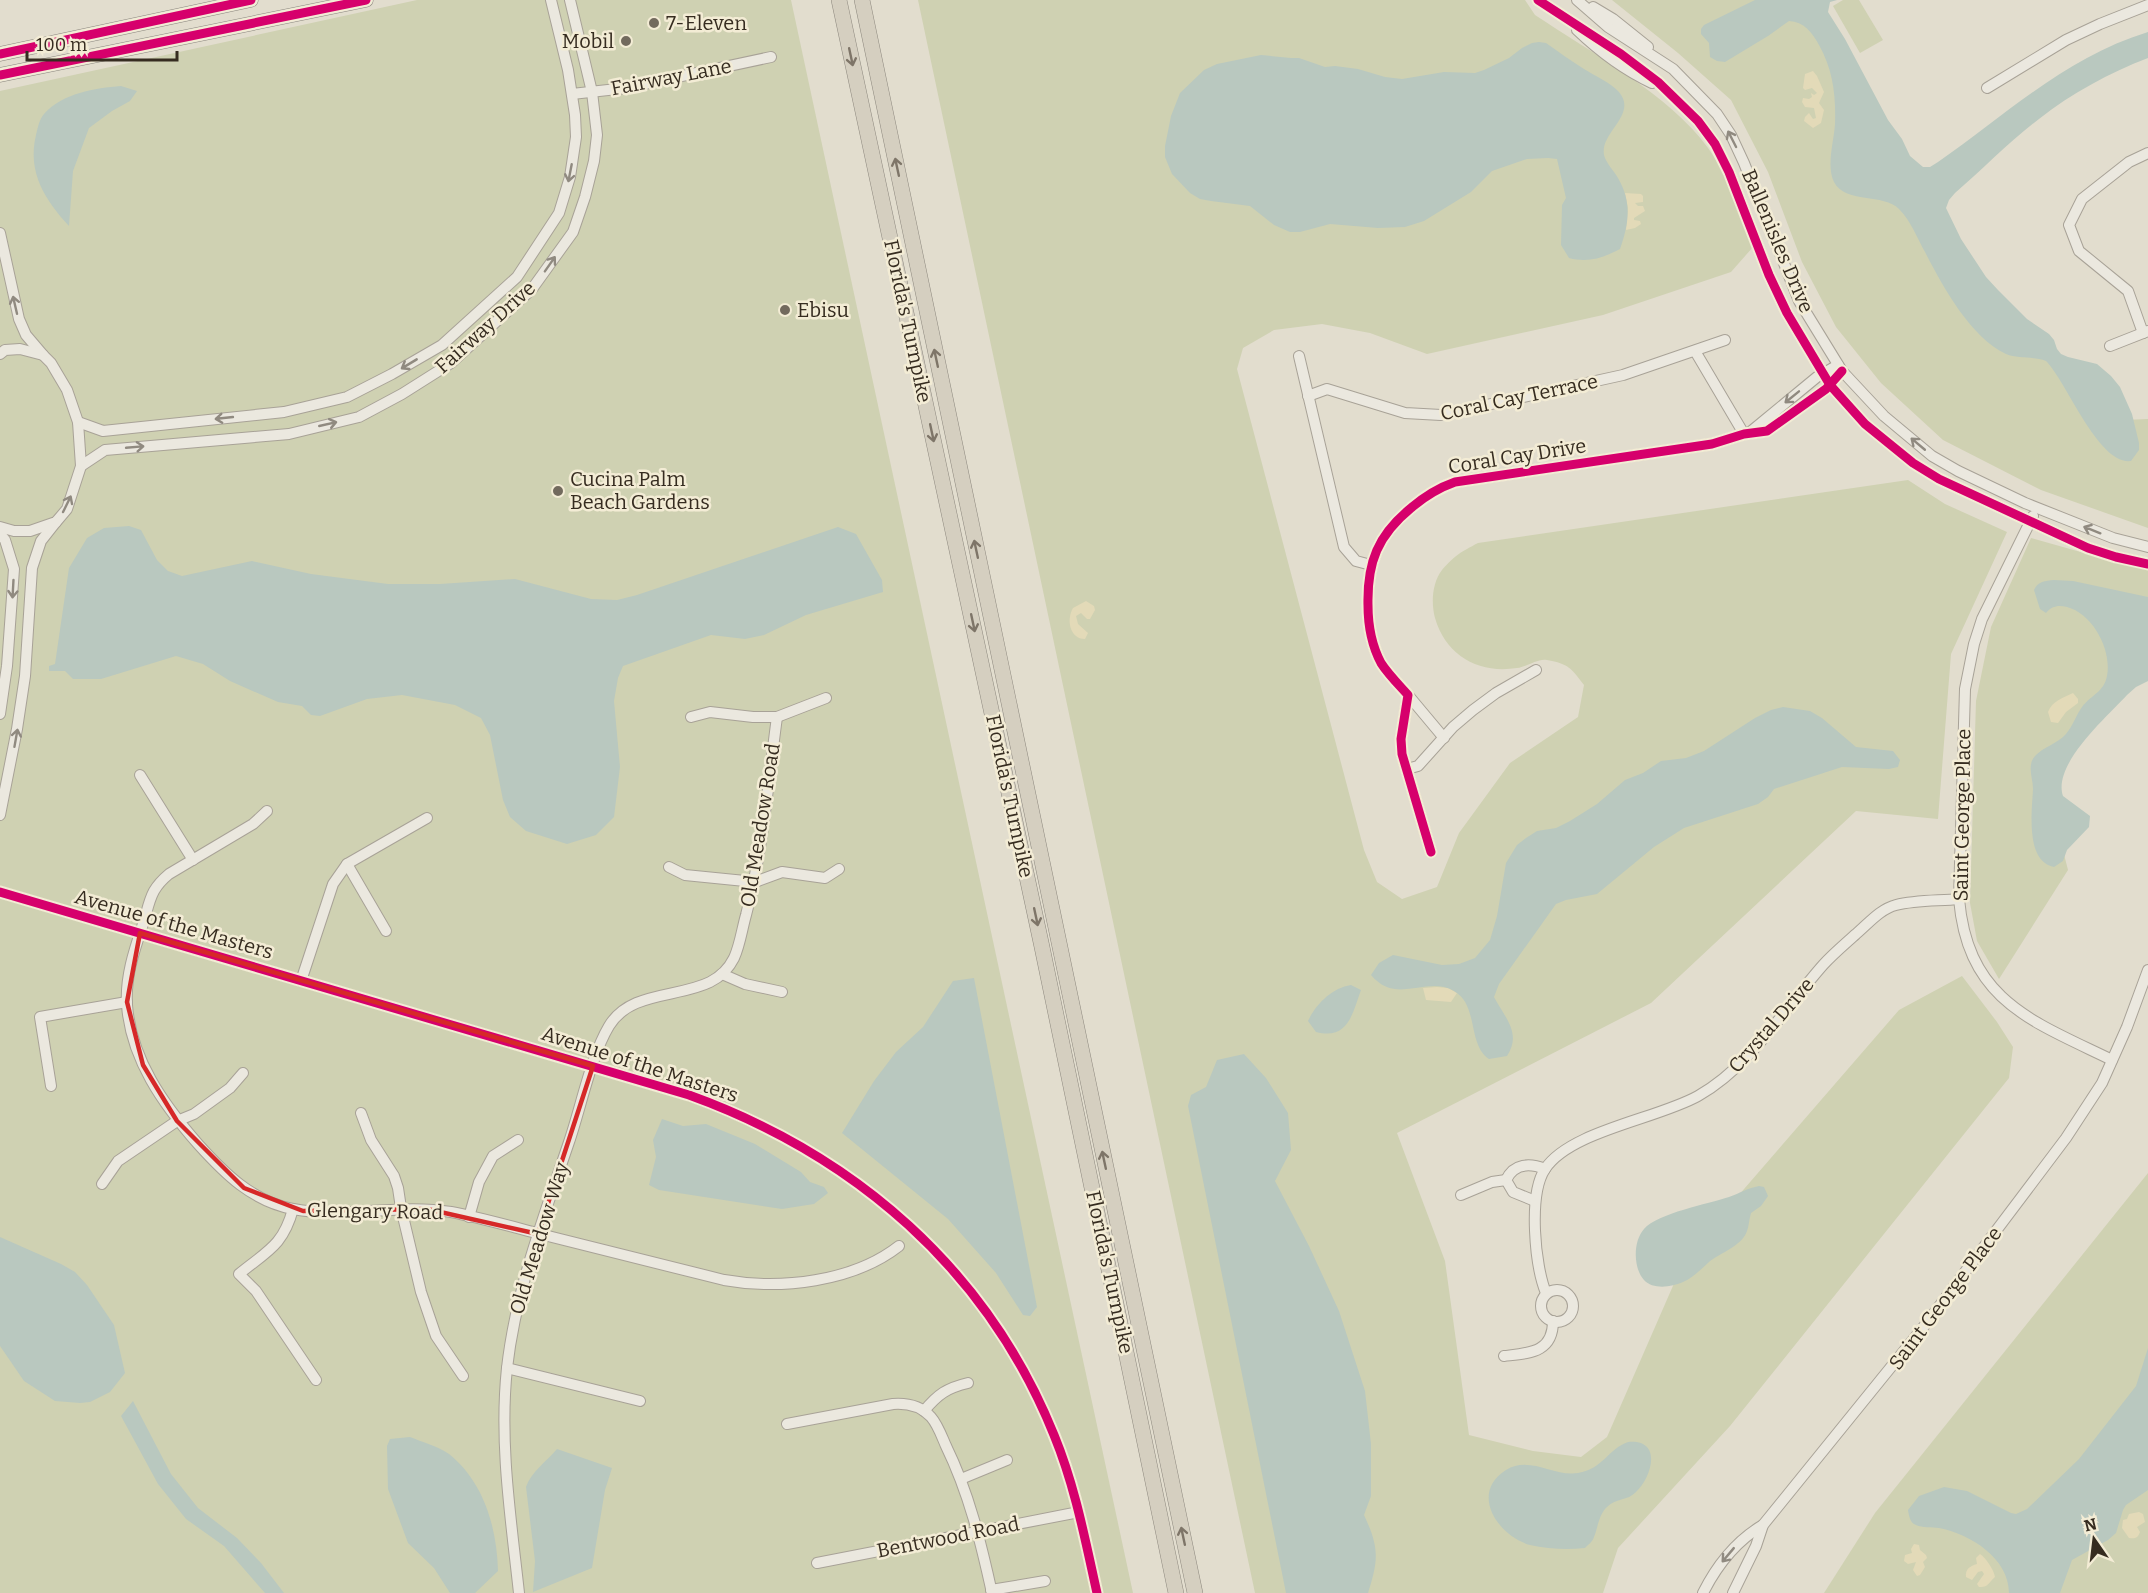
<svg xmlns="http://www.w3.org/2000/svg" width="2148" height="1593" font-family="Bitter,serif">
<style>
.green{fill:#cfd1b2}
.sand{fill:#e3dab8}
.water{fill:#b9c8bf}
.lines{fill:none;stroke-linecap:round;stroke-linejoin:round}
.minor-casing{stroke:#a8a297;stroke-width:12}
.major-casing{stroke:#8d887e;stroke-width:15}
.highway-casing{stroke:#8d887e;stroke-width:16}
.minor{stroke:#ebe8df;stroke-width:10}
.major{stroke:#e2ded1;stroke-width:14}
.highway{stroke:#d5cfc0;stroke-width:15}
.cycleway-casing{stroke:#f3ecd5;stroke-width:13}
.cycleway{stroke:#d6006c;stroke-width:9}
.oneway{stroke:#7e7568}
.oneway2{stroke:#908a80}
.marked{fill:none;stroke:#d62828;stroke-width:4.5;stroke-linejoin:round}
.poi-dot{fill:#726a5d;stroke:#f3ecd5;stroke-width:2}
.labels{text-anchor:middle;stroke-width:5;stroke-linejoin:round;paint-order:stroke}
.poi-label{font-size:20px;fill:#362c20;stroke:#f3ecd5;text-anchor:start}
.street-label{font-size:20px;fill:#362c20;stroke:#f3ecd5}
</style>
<rect width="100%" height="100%" fill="#e2ddce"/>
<g class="green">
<polygon points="417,0 791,0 1133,1593 0,1593 0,91"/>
<path d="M918 0H1525L1535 15C1589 51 1671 96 1708 148 1729 177 1740 214 1753 247L1731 272 1603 315 1427 354 1370 333 1322 324 1274 330 1243 348 1237 369 1364 850 1377 882 1402 899 1437 887 1459 833 1510 763 1578 717 1584 685C1571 668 1569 664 1547 660 1538 658 1527 667 1517 668 1479 674 1446 656 1435 618 1431 603 1432 583 1442 570 1455 555 1461 552 1478 543L1908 480 1945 504 2007 532 1951 654 1938 819 1856 811 1651 1003 1397 1133 1445 1261 1469 1435 1533 1451 1581 1457 1607 1437 1686 1256 1899 1010 1962 976 1997 1022 2013 1047 2009 1078 1730 1426 1618 1548 1603 1593H1255Z"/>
<polygon points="1612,0 1810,0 1888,156 2022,333 2124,420 2148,419 2148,528 2041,490 1943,440 1881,383 1836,327 1802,262 1768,172 1731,100 1678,53"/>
<polygon points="1843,0 1859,0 1883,40 1860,53 1833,6"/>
<polygon points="2031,538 2116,562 2148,569 2148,650 2057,759 2054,815 2068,870 1999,979 1977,941 1970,903 1976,701 1991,627"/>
<polygon points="2148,1173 2148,1593 1824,1593 1875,1513"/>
</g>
<g class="sand">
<polygon points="1813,71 1817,76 1824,92 1819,103 1824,110 1821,123 1813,128 1804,121 1805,117 1809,113 1813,119 1816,118 1814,108 1805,107 1802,102 1803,98 1809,99 1812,97 1811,93 1814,95 1817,93 1812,88 1805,90 1803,88 1805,74"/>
<polygon points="1625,193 1641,194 1643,196 1643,202 1635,203 1638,206 1643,206 1645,211 1634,218 1634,220 1640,221 1641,224 1635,228 1626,230 1628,208"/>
<path d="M1086 601 1094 606 1095 610 1090 619H1087L1081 613 1076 616 1078 624 1088 633 1085 639C1070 639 1066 620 1073 608Z"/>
<path d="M2073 693 2078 699V703L2066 712 2058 723 2051 722 2048 712C2052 701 2063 698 2073 693Z"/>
<polygon points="1437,987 1448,988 1457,993 1451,1002 1426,1000 1423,988"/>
<path d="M2139 1512 2143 1514 2145 1522 2137 1527 2140 1532C2138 1538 2135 1539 2129 1538L2122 1528 2123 1520 2127 1519 2129 1514Z"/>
<polygon points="1914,1544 1919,1545 1920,1550 1926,1555 1927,1558 1923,1562 1925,1567 1920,1575 1917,1576 1913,1570 1916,1562 1908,1564 1904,1561 1905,1555 1912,1553 1911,1549"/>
<path d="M1980 1554C1986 1558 1994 1570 1995 1577 1989 1582 1988 1588 1979 1587L1977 1584 1984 1574 1982 1571 1978 1572 1972 1580 1966 1577C1965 1569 1970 1566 1977 1564L1976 1558Z"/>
</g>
<g class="water">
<path d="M1755 0H1837L1830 2 1828 12 1845 39 1888 120 1902 139 1910 156 1923 167H1930L1938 162C2007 114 2066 57 2148 32V58C2109 73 2072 93 2039 119 2010 141 1983 169 1955 193L1949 200 1946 208 1961 239 1986 277 1998 290 2027 319 2049 334 2054 340 2057 349 2061 354 2068 357 2097 364 2111 376 2120 387 2132 414 2139 443V450L2131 461C2098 465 2067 382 2046 361 2033 356 2018 359 2006 354 1970 337 1942 285 1925 252 1917 238 1911 221 1899 209 1884 193 1845 204 1834 182 1826 166 1834 141 1835 124 1836 95 1833 70 1819 45 1812 32 1804 22 1789 21L1768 36 1725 62 1717 61 1710 57 1709 43 1701 34V29L1704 25Z"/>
<path d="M1539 42 1546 43C1559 52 1571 61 1584 69 1595 76 1610 82 1619 92 1638 115 1600 132 1604 155 1606 163 1614 171 1618 178 1632 202 1629 224 1620 249 1603 258 1588 263 1569 258L1561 245 1562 205 1566 198 1557 159 1548 158 1527 159 1492 171 1471 192 1424 221 1405 227 1378 228 1330 224 1300 232H1290L1274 225 1250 206 1211 201 1200 199 1190 193 1172 174 1165 157V146L1171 116 1180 93 1204 70 1217 64 1261 55 1291 58H1299L1325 67 1335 66 1358 69 1385 77 1402 79 1444 72 1475 73 1484 70 1509 58 1522 48 1532 43Z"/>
<path d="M121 86 137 91 130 101 112 111 89 128 73 171 69 226C45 200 27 172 36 135 38 127 39 120 44 114 63 93 95 88 121 86Z"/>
<polygon points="129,526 141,530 157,560 168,571 182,576 252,561 311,574 388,584 440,584 515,579 591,599 617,600 637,595 838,527 856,534 882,580 883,592 806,615 764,635 745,639 711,635 623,666 618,678 614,701 620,767 614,817 596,835 567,844 526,831 510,817 503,800 490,735 481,718 455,705 402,695 367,699 320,716 311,715 302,706 278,702 230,681 203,664 176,656 101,679 73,679 65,671 49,671 49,666 55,664 69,568 87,538 104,528"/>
<path d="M2054 580 2073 581 2148 597V681L2136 687 2127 695C2108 716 2052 764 2063 796L2090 816 2089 827 2067 850 2063 861 2054 867C2025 861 2032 811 2033 789 2033 777 2026 765 2036 755 2044 747 2058 743 2066 734 2073 726 2076 715 2082 707 2091 695 2104 692 2107 676 2112 650 2093 614 2067 607 2058 605 2052 606 2046 613L2040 609 2034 590C2038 581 2045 581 2054 580Z"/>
<path d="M1783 707 1810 711 1822 718 1856 747 1893 751 1900 760 1898 767 1889 769 1842 767 1774 789 1768 797 1758 804 1684 828 1654 847 1597 894 1566 900 1556 904 1499 984 1494 997C1505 1018 1522 1033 1507 1056L1489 1059C1467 1044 1479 1005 1454 991 1426 975 1397 1006 1371 975L1379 963 1393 955 1442 965 1459 964 1475 958 1490 940 1497 916 1506 863 1517 845 1526 838 1537 831 1556 828 1570 821 1597 804 1625 780 1643 773 1661 761 1686 758 1704 751 1755 718 1771 710Z"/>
<polygon points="974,978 1037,1307 1030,1316 1023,1315 996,1273 948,1219 842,1133 874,1081 896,1052 923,1027 953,981"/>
<path d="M1351 985 1361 990C1352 1015 1348 1040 1316 1032L1308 1021C1316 1004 1332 988 1351 985Z"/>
<path d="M1244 1054 1266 1078 1288 1113 1291 1150 1275 1181 1309 1246 1339 1311 1365 1391 1371 1444V1496L1364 1515C1379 1547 1379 1559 1368 1593H1286L1188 1106 1191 1095 1206 1087 1217 1060Z"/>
<polygon points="662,1119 683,1126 706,1124 755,1144 801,1172 810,1182 824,1187 828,1193 814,1204 782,1209 659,1190 649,1185 656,1157 653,1140"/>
<path d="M1759 1186 1764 1187 1768 1196 1761 1206 1751 1213C1749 1219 1749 1226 1747 1231 1742 1246 1720 1253 1709 1262 1701 1269 1693 1278 1683 1282 1672 1287 1653 1290 1644 1280 1633 1268 1633 1241 1644 1229 1658 1213 1708 1204 1729 1197 1740 1193 1748 1188 1759 1186Z"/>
<polygon points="0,1237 61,1264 75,1272 87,1285 114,1325 125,1373 110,1392 90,1402 80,1403 55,1401 24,1381 0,1346"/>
<path d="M2148 1348V1490L2126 1505 2123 1510 2116 1533 2108 1540 2072 1560 2060 1593H2009C2009 1558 1970 1534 1939 1528 1932 1527 1922 1528 1916 1525 1910 1523 1909 1516 1908 1510L1919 1496 1944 1487 1967 1491 2011 1513 2016 1514 2027 1509 2079 1459 2136 1386Z"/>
<polygon points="133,1401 171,1474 198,1508 237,1538 261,1563 284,1593 265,1593 224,1546 186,1519 158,1484 121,1416"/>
<path d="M410 1437C422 1442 438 1446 449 1454 484 1482 497 1528 498 1571L475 1593H450L434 1568 408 1543 388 1489 387 1446 390 1439Z"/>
<path d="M1628 1442C1663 1439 1652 1477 1636 1492 1628 1501 1615 1498 1607 1507 1599 1514 1598 1527 1594 1537 1593 1541 1588 1545 1585 1548 1567 1550 1548 1549 1530 1545 1498 1536 1469 1493 1506 1470 1529 1455 1554 1477 1578 1473 1603 1469 1608 1449 1628 1442Z"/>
<path d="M557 1449 612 1468 605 1490 592 1568 533 1592 535 1561 526 1487C531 1472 547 1461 557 1449Z"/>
</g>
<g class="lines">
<defs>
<g id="minor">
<polyline points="1538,0 1621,54 1658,82 1698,121 1715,144 1729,172 1769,275 1787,313 1830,385 1865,424 1913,463 1939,479 2088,548 2116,557 2148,564"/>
<polyline points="1577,0 1608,27 1673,69 1717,114 1731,135 1744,163 1799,301 1842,371 1884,416 1932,456 1958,471 2025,503 2113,538 2148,547"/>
<polyline points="1593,7 1613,19 1648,47"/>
<path d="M1577 30C1599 51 1624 70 1652 83"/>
<polyline points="1987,88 2066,40 2100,24 2148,5"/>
<polyline points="572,94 626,88 771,57"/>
<polyline points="0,233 19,319 26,335 43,355"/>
<polyline points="2143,333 2128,291 2079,251 2069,225 2082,199 2129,162 2148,153"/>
<polyline points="2110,346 2148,331"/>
<polyline points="1695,351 1744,434"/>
<polyline points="0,354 5,350 20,349 43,355 51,363 67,390 78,422 81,466 67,509 56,522 30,531 14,531 0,527"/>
<polyline points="1299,356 1344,547 1356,561 1371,565"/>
<polyline points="1308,396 1327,389 1405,413 1441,415 1623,375 1725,340"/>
<polyline points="78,422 103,431 284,412 347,397 392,374 442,345 517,277 559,213 570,177 576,137 575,115 568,70 551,0"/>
<polyline points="1749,433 1817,377 1838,365"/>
<polyline points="81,466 105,450 289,434 359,417 402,394 451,363 532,289 573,232 585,197 594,161 597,135 592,92 570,0"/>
<path d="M2033 516 1982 619 1974 644 1965 689 1959 899C1968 1001 2032 1021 2112 1060"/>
<polyline points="0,534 5,540 14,569 7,666 0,714"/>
<polyline points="1408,695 1444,738"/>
<polyline points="691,717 710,712 753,717 777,717 826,698"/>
<polyline points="1407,769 1418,766 1453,727 1473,710 1496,693 1536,670"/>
<polyline points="140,775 193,860"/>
<path d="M267 811 253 824 169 874C163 879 158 884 154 891 149 900 147 911 144 921 135 948 125 976 127 1005 131 1059 163 1104 198 1144 225 1174 252 1201 293 1209 346 1219 398 1203 451 1212 482 1218 513 1227 544 1235 604 1250 664 1265 724 1280 780 1290 853 1282 899 1246"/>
<polyline points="0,815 17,729 25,676 32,568 41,541 56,522"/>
<path d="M1431 852 1402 754 1401 739 1408 695C1399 685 1388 674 1381 663 1371 644 1368 625 1368 605 1367 562 1378 535 1411 508 1425 496 1438 488 1455 482L1712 444 1744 434 1767 431 1826 389 1842 371"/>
<polyline points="347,864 386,931"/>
<polyline points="669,867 685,875 755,882 782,872 825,878 839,869"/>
<path d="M0 892 689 1095C855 1155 987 1269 1054 1435 1075 1486 1085 1539 1097 1593"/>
<polyline points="722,974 745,984 782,992"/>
<polyline points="301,981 333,884 347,864 427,818"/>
<polyline points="51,1086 40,1017 127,1002"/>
<polyline points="361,1113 371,1140 394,1176 398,1188 401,1208 421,1292 436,1336 463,1376"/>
<polyline points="102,1184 118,1161 177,1121 194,1114 230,1088 243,1073"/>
<polyline points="1461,1195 1492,1182 1506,1180"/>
<path d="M1535 1201 1513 1192 1506 1180C1514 1163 1530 1163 1545 1169"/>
<path d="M293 1209C283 1246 267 1251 239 1274L256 1291 316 1380"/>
<polyline points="469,1217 479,1182 493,1156 518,1140"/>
<circle cx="1557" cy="1306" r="16"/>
<path d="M1546 1293C1535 1266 1528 1195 1545 1169 1570 1131 1657 1119 1698 1096 1751 1066 1784 1009 1823 965 1833 954 1845 944 1856 934 1868 924 1880 909 1896 905 1916 900 1939 901 1959 899"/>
<path d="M1504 1356C1529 1353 1553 1353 1553 1321"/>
<polyline points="507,1368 640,1401"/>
<path d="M924 1411C938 1394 947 1388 968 1383"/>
<path d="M787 1424 893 1404C907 1403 921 1406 931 1417 938 1425 942 1437 946 1446 969 1493 981 1543 992 1593"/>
<polyline points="961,1479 1007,1460"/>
<polyline points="817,1563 1079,1512"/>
<polyline points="991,1590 1045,1581"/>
<path d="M519 1593C511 1519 499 1443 507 1368 516 1289 544 1216 569 1142 581 1107 591 1056 609 1026 630 991 678 998 710 982 720 977 729 968 734 958 740 945 742 929 746 915 763 850 768 783 777 717"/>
<path d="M1703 1593C1717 1565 1736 1541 1763 1525"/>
<polyline points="1733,1593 1756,1546 1763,1525 1925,1325 2066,1138 2102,1083 2127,1027 2148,970"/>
</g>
<g id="major">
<polyline points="0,54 251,0"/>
<polyline points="0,75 366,0"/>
</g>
<g id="highway">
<polyline points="839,0 1042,947 1176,1593"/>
<polyline points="862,0 1195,1593"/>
</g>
</defs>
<use href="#minor" class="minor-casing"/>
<use href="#major" class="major-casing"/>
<use href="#highway" class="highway-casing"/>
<use href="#minor" class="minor"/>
<use href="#major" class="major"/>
<use href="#highway" class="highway"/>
<defs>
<g id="cycleway">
<polyline points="1538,0 1621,54 1658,82 1698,121 1715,144 1729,172 1769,275 1787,313 1830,385 1865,424 1913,463 1939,479 2088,548 2116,557 2148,564"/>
<polyline points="0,54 251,0"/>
<polyline points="0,75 366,0"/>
<path d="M1431 852 1402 754 1401 739 1408 695C1399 685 1388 674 1381 663 1371 644 1368 625 1368 605 1367 562 1378 535 1411 508 1425 496 1438 488 1455 482L1712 444 1744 434 1767 431 1826 389 1842 371"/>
<path d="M0 892 689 1095C855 1155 987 1269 1054 1435 1075 1486 1085 1539 1097 1593"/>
</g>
</defs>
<use href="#cycleway" class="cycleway-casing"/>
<use href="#cycleway" class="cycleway"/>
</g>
<defs><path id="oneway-shaft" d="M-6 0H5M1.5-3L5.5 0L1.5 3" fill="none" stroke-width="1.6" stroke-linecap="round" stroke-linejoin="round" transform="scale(1.5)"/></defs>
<g class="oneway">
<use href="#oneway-shaft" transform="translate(851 57) rotate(78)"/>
<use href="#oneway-shaft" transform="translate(897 167) rotate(-102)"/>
<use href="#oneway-shaft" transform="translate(936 358) rotate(-102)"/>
<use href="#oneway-shaft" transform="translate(932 433) rotate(78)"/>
<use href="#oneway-shaft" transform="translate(976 549) rotate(-102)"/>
<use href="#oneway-shaft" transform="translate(973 623) rotate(78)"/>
<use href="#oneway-shaft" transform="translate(1036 917) rotate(78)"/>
<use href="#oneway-shaft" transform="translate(1104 1160) rotate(-102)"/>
<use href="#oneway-shaft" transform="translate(1183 1536) rotate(-102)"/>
</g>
<g class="oneway2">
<use href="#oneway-shaft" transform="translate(1732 139) rotate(-117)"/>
<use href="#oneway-shaft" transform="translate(570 173) rotate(101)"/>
<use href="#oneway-shaft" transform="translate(550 264) rotate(-55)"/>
<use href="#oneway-shaft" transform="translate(15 305) rotate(-103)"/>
<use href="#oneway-shaft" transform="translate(409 364) rotate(149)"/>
<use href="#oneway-shaft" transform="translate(1792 397) rotate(141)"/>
<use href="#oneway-shaft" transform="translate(224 418) rotate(174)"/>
<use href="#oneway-shaft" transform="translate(328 424) rotate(-13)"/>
<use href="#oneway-shaft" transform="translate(1918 444) rotate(-140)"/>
<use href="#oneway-shaft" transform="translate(135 447) rotate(-5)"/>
<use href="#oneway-shaft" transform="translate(67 504) rotate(-64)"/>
<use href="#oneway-shaft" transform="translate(2092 530) rotate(-158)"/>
<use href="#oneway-shaft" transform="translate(13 589) rotate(93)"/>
<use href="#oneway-shaft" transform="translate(16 738) rotate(-80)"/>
<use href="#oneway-shaft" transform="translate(1728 1555) rotate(130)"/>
</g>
<path class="marked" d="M140 933 593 1066 538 1234 427 1209 303 1211 244 1188 177 1121 143 1065 127 1002Z"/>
<g class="poi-dot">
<circle cx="654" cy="23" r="6"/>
<circle cx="626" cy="41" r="6"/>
<circle cx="785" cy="310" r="6"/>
<circle cx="558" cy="491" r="6"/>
</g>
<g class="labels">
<g class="poi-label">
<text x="666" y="30">7-Eleven</text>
<text x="614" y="48" text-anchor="end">Mobil</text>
<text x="797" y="317">Ebisu</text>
<text x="570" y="486">Cucina Palm<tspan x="570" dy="23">Beach Gardens</tspan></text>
</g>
<g class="street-label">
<text transform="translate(671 77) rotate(-11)" y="7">Fairway Lane</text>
<text transform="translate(1778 241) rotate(67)" y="7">Ballenisles Drive</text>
<text transform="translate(908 321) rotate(78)" y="7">Florida's Turnpike</text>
<text transform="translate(485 327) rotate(-42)" y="7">Fairway Drive</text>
<text transform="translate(1519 397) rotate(-12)" y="7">Coral Cay Terrace</text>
<text transform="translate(1517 456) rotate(-9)" y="7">Coral Cay Drive</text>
<text transform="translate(1010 796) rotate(78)" y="7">Florida's Turnpike</text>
<text transform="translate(1962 815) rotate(-89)" y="7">Saint George Place</text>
<text transform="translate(760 825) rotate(-81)" y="7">Old Meadow Road</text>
<text transform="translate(174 924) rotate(16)" y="7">Avenue of the Masters</text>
<text transform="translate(1771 1025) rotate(-49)" y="7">Crystal Drive</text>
<text transform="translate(640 1064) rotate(18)" y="7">Avenue of the Masters</text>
<text transform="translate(375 1211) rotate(1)" y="7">Glengary Road</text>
<text transform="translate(539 1238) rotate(-73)" y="7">Old Meadow Way</text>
<text transform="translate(1110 1272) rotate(78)" y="7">Florida's Turnpike</text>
<text transform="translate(1945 1298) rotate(-53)" y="7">Saint George Place</text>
<text transform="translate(948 1537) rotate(-11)" y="7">Bentwood Road</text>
</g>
</g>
<g transform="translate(2094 1539) rotate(346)" stroke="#f3ecd5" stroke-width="4.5" paint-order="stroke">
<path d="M0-4.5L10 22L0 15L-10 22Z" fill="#362c20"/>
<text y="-9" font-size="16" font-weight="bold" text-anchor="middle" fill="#362c20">N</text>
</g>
<path d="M27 51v9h150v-9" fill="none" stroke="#362c20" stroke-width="3"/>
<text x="36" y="51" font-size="18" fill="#362c20" stroke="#f3ecd5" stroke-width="4.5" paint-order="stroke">100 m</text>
</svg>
